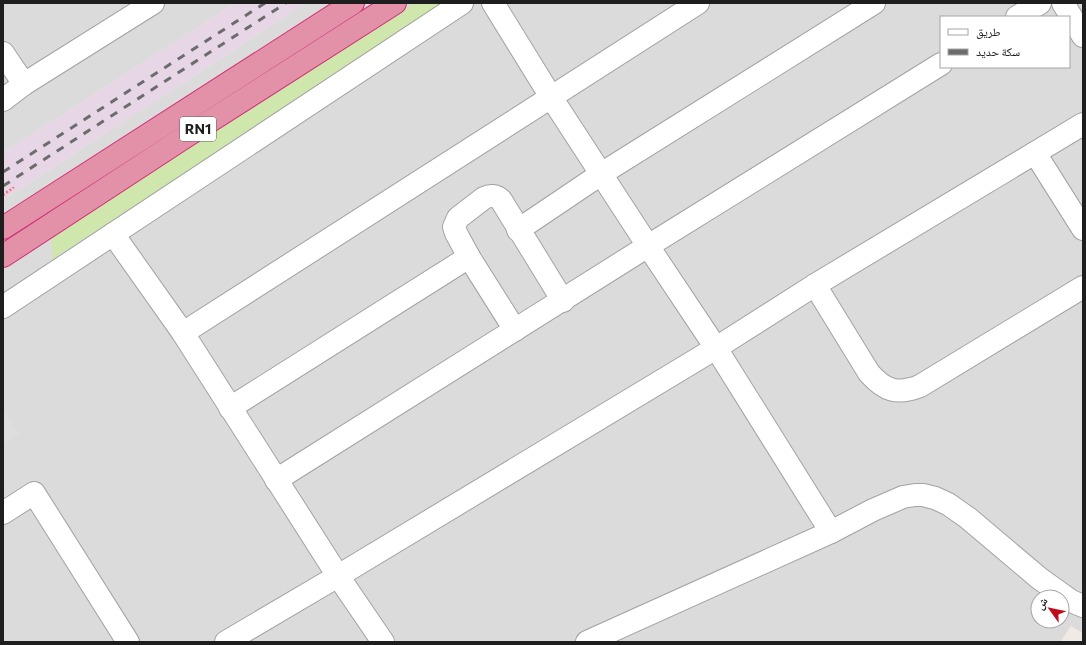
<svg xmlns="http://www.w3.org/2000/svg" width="1086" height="645" font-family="Commissioner,'Noto Naskh Arabic',sans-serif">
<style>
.residential{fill:#dcdbdb;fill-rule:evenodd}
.industrial{fill:#e7d7e6}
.grass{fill:#cfe6ad}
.parking{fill:#dedede}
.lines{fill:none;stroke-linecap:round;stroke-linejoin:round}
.minor-casing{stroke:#a2a2a2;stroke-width:24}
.highway-casing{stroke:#d12d76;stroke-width:24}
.path{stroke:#f27372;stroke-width:2.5;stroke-dasharray:2 2;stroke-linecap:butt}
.minor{stroke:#fff;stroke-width:22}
.highway{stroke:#e291a8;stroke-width:22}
.rail{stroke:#6c6c6c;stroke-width:3;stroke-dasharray:8 8;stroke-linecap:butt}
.labels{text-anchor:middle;stroke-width:3;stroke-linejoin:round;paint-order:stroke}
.shield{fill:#fff;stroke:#626262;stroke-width:1}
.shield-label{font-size:14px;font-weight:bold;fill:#1e1e1e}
</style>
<rect width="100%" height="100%" fill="#efeae5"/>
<g class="residential">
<polygon points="3,3 235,3 3,153"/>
<path d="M306 3H1083V633L1071 626 1060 642H3V200ZM941 17H1069V67H941ZM1038 597H1062V621H1038Z"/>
</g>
<polygon class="industrial" points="235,3 306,3 3,200 3,153"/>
<polygon class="grass" points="414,3 445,3 53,259 51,236"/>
<polygon class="parking" points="3,409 19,434 3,444"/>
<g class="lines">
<defs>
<g id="minor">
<polyline points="493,3 551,97 648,246 716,348 831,532"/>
<polyline points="1063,3 1083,36"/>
<polyline points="1017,17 1040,3"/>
<polyline points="3,53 24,84"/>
<polyline points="3,100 24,84 153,3"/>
<polyline points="1035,153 1083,229"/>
<polyline points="518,230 601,174 874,3"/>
<polyline points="113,234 183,333 338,576 383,642"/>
<path d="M815 285 869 373C885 391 897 395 920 386L1083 287"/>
<polyline points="3,307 462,3"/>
<path d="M515 330 469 257 456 233 454 227 458 218 484 198C490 195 496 195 501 200L563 301"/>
<polyline points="183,333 698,3"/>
<polyline points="230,408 469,257"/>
<polyline points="276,480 648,246 941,64"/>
<polyline points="3,513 34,493 128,642"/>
<polyline points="226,642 338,576 716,348 815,285 1083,124"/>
<polyline points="587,642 831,532 873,510 903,497 915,495 923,495 935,498 948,504 968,518 1039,578 1071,601 1083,606"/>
</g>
<g id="highway">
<polyline points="3,228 353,3"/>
<polyline points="3,256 185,137 395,3"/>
</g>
</defs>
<use href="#minor" class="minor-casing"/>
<use href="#highway" class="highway-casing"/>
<polyline class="path" points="3,195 13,188 13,187"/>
<use href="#minor" class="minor"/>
<use href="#highway" class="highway"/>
<g class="rail">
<polyline points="3,172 265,3"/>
<polyline points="3,186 286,3"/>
</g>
</g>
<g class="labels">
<rect class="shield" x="180" y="117" width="36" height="24" rx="3"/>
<g class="shield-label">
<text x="198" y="134">RN1</text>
</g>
</g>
<rect width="1086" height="645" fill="none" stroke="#1e1e1e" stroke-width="8"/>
<rect x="940" y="16" width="130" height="52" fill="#ffffff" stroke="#a5a5a5"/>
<rect x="948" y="29" width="20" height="6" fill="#ffffff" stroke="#a5a5a5"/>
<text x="976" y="36" font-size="12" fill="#1e1e1e">طريق</text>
<rect x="948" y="49" width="20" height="6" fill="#6c6c6c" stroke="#a5a5a5"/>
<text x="976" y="56" font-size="12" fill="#1e1e1e">سكة حديد</text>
<g transform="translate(1050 609) rotate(303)"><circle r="19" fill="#ffffff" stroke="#a5a5a5"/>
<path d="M0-3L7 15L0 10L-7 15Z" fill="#c20b1d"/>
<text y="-6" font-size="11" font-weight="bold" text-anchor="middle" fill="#1e1e1e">ش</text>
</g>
</svg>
